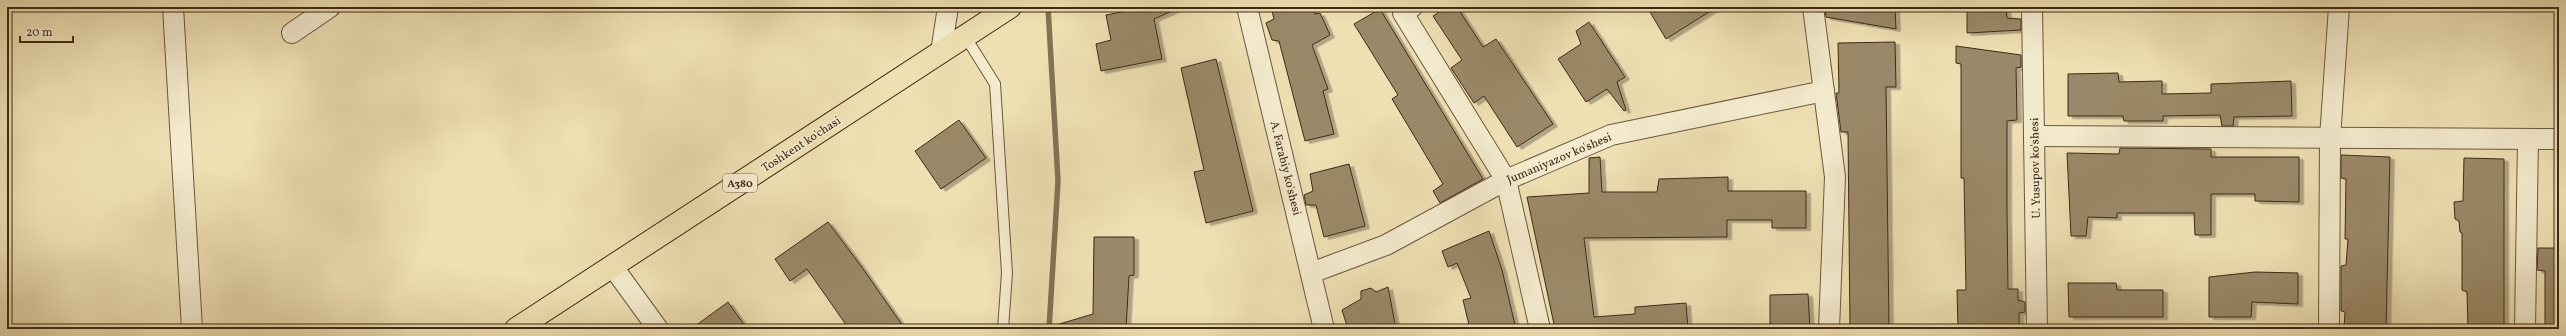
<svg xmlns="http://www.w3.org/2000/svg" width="2566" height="336" font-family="Vollkorn,serif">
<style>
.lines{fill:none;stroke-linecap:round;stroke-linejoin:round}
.stream{stroke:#847255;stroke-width:5.5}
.building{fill:#9a8968;stroke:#3e2a17;filter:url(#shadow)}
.service-casing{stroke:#6a583e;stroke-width:12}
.minor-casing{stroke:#6a583e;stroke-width:22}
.trunk-casing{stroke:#3e2a17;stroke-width:24}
.service{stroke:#f4ebce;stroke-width:10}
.minor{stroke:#f4ebce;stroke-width:20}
.trunk{stroke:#eee0b3;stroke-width:22}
.labels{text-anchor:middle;stroke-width:3;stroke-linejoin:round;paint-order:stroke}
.shield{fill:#f4ebce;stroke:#75644e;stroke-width:1}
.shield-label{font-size:11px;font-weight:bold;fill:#3e2a17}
.street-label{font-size:12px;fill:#3e2a17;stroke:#f4ebce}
</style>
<defs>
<filter id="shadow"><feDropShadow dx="4.5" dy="2.5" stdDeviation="0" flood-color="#0004"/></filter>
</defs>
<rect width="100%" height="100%" fill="#eee0b3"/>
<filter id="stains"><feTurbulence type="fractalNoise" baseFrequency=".005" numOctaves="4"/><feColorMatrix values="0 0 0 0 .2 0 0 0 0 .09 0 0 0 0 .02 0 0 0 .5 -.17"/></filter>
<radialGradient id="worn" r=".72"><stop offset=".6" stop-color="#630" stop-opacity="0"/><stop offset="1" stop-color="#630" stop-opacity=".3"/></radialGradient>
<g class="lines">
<polyline class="stream" points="1048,7 1058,181 1049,329"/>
</g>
<g class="building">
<polygon points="1147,7 1181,7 1154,19 1162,59 1101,71 1096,44 1111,40 1106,15"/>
<polygon points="1271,7 1311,7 1315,14 1320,13 1330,35 1312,45 1328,89 1323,91 1334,134 1305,141 1279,41 1272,40 1266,23 1274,19"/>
<polygon points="1447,7 1457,7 1483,47 1496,39 1553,124 1517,147 1484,96 1474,103 1451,68 1462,60 1433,16"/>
<polygon points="1647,7 1717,7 1666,39"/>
<polygon points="1846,7 1895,7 1896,29 1826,17 1825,10"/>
<polygon points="1967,7 2006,7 2007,18 2021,19 2021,30 1967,33"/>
<polygon points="1380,9 1483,179 1440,203 1433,191 1443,184 1392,99 1398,95 1354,24"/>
<polygon points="1589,22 1625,77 1617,82 1626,110 1624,111 1607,89 1586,102 1558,59 1581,44 1576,31"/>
<polygon points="1895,42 1896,87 1886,87 1889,329 1850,329 1848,132 1841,132 1836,93 1839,93 1838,43"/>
<polygon points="1956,46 2021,55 2021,67 2016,68 2017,120 2007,121 2007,213 2008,289 2018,289 2018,300 2025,302 2025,312 2019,313 2019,329 1958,329 1957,290 1966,290 1964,178 1961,178 1961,64 1956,63"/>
<polygon points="1216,59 1253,211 1206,223 1194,172 1204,170 1181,68"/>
<polygon points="2118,73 2119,82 2162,81 2162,94 2211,93 2211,84 2291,81 2292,116 2234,117 2233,126 2222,126 2220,115 2163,116 2163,121 2124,121 2123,116 2068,116 2068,74"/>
<polygon points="959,120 986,158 941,189 915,151"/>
<polygon points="2120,148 2211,149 2211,157 2299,157 2299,202 2255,201 2255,194 2211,194 2211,235 2195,235 2194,213 2117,213 2117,218 2088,217 2086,236 2071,236 2067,153 2119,154"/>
<polygon points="2341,155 2390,157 2386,329 2344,329 2345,312 2341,311 2341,266 2346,265 2348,239 2345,239 2346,179 2341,178"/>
<polygon points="1600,157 1602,192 1657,192 1659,179 1728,177 1728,191 1806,191 1806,228 1772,228 1772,220 1727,220 1727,237 1584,238 1594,317 1635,314 1635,307 1686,303 1688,329 1555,329 1527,197 1589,193 1589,158"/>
<polygon points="2464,158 2504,159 2504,329 2468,329 2467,292 2462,290 2462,233 2460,232 2459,221 2455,219 2454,202 2463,201"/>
<polygon points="1349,164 1365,226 1324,237 1316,205 1306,205 1304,195 1313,191 1310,174"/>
<polygon points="828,222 861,266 905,329 849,329 807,269 790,281 775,259"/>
<polygon points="1489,231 1502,270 1516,329 1470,329 1463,300 1471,298 1457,263 1448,267 1442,251"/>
<polygon points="1094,237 1134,237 1134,275 1129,276 1126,329 1057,329 1056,325 1093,314"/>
<polygon points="2538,248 2559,248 2559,329 2545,329 2545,271 2537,270"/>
<polygon points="2255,272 2298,273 2298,304 2252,302 2251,317 2209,317 2209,277"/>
<polygon points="2068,283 2116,283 2117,290 2163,290 2163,317 2069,317"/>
<polygon points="1388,287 1396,329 1348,329 1342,310 1361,299 1361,291 1371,288 1376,292"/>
<polygon points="1808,294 1810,329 1770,329 1770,295"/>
<polygon points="728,302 747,329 691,329"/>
</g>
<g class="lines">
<defs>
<polyline id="service" points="965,36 995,84 1007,273 1003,329"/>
<g id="minor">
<polyline points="173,7 192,329"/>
<polyline points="1247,7 1324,329"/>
<polyline points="1412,7 1403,13 1506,180 1540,329"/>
<polyline points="1813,7 1835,177 1829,329"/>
<polyline points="2032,7 2037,329"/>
<polyline points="292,33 330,7"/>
<polyline points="941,52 948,7"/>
<polyline points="2034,136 2559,139"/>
<polyline points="613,267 658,329"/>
<polyline points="1311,273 1386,245 1506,180 1611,135 1824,91"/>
<polyline points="2329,329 2330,138 2339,7"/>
<polyline points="2525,329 2528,139"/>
</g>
<polyline id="trunk" points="516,329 1010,7"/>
</defs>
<use href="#service" class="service-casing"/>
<use href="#minor" class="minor-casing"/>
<use href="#trunk" class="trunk-casing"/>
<use href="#service" class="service"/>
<use href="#minor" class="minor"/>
<use href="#trunk" class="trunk"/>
</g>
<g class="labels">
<rect class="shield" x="723" y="174" width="34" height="18" rx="3"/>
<g class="shield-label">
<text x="740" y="187">A380</text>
</g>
<g class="street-label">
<text transform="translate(801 144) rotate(-33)" y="4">Toshkent ko'chasi</text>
<text transform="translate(1559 158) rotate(-23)" y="4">Jumaniyazov ko'shesi</text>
<text transform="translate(1286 168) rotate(76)" y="4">A. Farabiy ko'shesi</text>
<text transform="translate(2035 168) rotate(-91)" y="4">U. Yusupov ko'shesi</text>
</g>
</g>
<rect width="2566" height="336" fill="none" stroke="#eee0b3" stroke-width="24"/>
<rect x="8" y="8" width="2550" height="320" fill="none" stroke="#3e2a17" stroke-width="2"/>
<rect x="12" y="12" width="2542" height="312" fill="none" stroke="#3e2a17"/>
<path d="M20 36v6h53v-6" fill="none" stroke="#3e2a17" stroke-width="2"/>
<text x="26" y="36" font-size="12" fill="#3e2a17" stroke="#f4ebce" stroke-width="3" paint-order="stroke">20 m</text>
<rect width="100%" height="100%" filter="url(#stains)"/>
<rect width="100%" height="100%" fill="url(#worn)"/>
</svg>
